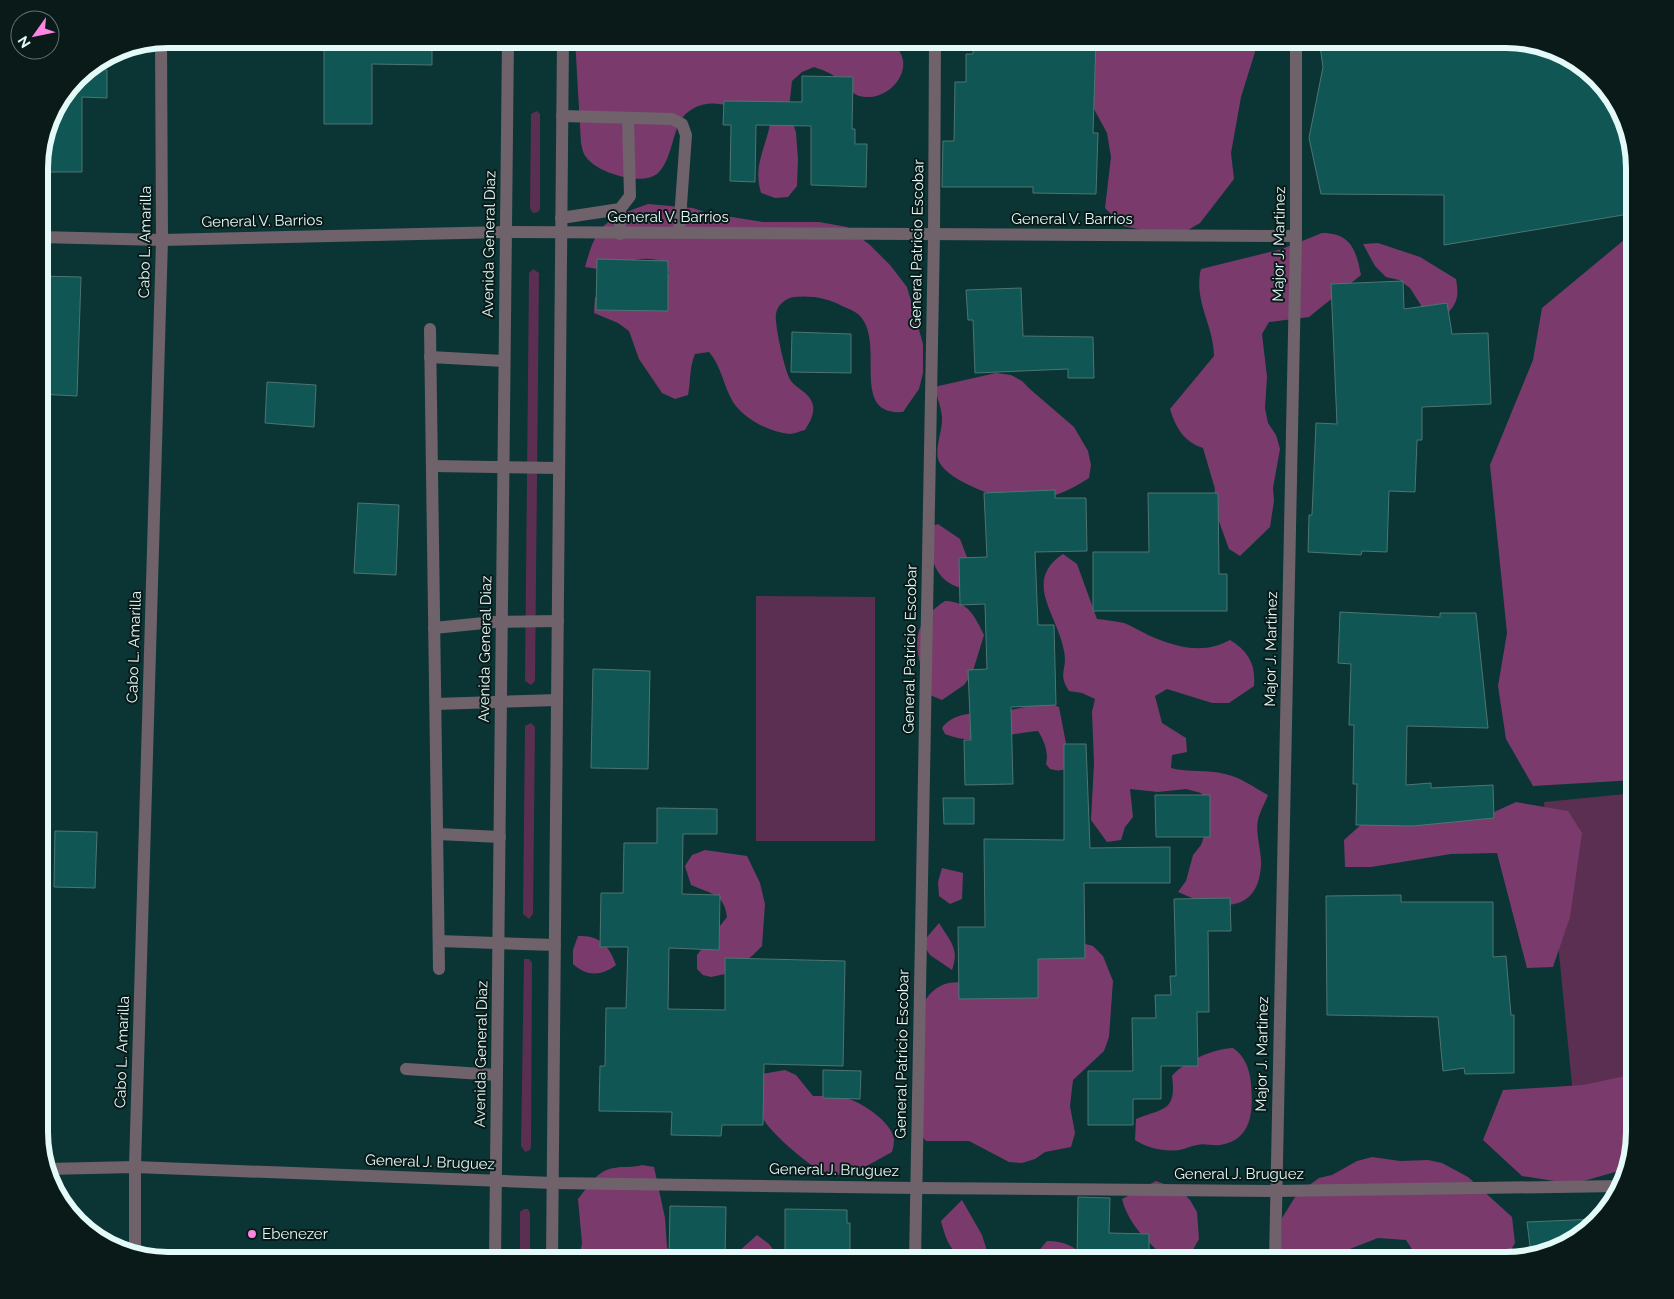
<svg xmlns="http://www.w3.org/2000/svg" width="1674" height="1299" font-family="Raleway,sans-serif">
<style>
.green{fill:#5b2f51}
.forest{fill:#7a3b6c}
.building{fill:#0f5654;stroke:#4d7573}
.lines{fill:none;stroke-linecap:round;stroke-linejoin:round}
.lane{stroke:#6f626b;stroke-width:12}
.street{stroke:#6f626b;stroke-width:12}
.poi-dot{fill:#fd86e2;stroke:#091a19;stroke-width:2}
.labels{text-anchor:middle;stroke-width:4;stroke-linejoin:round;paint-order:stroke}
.street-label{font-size:15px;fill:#e4faf8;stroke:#091a19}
.poi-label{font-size:15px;fill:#e4faf8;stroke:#091a19;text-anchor:start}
.rim{fill:none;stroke:#e4faf8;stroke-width:6}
</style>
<rect width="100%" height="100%" fill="#0a3534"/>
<g class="green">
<polygon points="537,111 540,114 540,209 538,212 533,213 530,208 531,114"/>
<polygon points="533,269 539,273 535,681 531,685 525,681 529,273"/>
<polygon points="756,596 875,597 875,841 756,841"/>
<polygon points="531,723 535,727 533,914 529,919 523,914 525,726"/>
<polygon points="1635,793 1635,1090 1573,1095 1544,802"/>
<polygon points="524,959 529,959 532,963 531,1147 530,1150 525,1152 521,1146"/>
<polygon points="524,1209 528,1209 530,1213 530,1260 520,1260 520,1212"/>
</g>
<g class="forest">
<path d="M575 39H884C925 57 893 105 859 96 850 93 845 84 838 79 831 73 823 70 814 67L802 72 792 81 789 108 796 133 798 159 797 186 788 197 775 198 761 193C753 166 765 150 770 124 746 112 714 92 688 112 672 123 674 158 658 173 643 187 597 173 586 157 583 154 582 147 581 143Z"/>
<polygon points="1092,39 1259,39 1241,97 1231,153 1234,179 1200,223 1176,237 1123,226 1105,208 1111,157 1107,133 1094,109 1089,84"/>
<path d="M648 204 693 208 707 213 763 222H819L847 227 870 245 890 265 907 287 923 344V373L919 389 903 412C848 416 887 342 859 315 855 311 847 308 842 306 829 298 809 295 794 297 785 298 777 306 776 314 774 322 785 374 791 381 797 389 807 391 812 402 816 412 810 422 805 430 800 431 794 434 790 434 769 432 744 419 733 402 723 385 722 367 709 352L695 354C689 368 691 381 688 395L675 399 662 393 639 359 629 331 618 323 594 313 595 297 609 301 662 298 669 272 661 261C642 256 628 260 611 271L585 267C597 223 606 219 648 204Z"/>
<path d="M1322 233C1351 233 1356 250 1361 275L1309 317 1269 322 1262 334 1267 377 1265 408 1268 423 1276 435 1280 449 1273 488 1274 501 1270 527 1240 556 1229 549 1213 505 1215 489 1203 448C1184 442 1176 428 1170 409L1214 356C1214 326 1193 300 1201 269L1282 249Z"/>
<polygon points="1624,240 1635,242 1635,780 1533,786 1506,739 1498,686 1507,633 1490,465 1533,360 1542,308"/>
<path d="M1378 243 1420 257 1456 279C1459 295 1458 303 1446 315L1424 310 1410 288 1399 280 1386 277 1375 266 1363 244Z"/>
<path d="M996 373 1011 375 1022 381 1031 390 1074 427 1088 451 1091 465 1089 478C1069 491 1049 500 1025 501 1005 502 943 480 938 459 935 446 943 430 942 417 941 407 937 396 934 387Z"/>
<path d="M938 524 960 539 970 565 961 588C932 580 932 555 924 529Z"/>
<path d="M1063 554 1077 564 1097 619C1106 620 1115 621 1124 623 1132 626 1140 631 1148 635 1176 647 1202 655 1230 640 1248 651 1256 664 1254 686L1229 703H1212L1167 689 1155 696 1162 723 1186 738 1187 752 1172 755 1171 768C1189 773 1207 769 1225 774 1240 777 1255 788 1268 795 1265 803 1260 811 1258 820 1255 834 1262 851 1261 866 1257 918 1213 908 1178 892L1186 881 1193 855 1201 845 1206 831 1208 804 1201 793 1186 789 1158 792 1130 789 1133 817 1125 827 1121 840 1107 842 1091 820 1094 763 1092 712 1095 699 1082 693 1069 691C1057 673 1068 670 1064 651 1058 615 1022 581 1063 554Z"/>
<path d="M945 601C969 602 974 615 984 635L972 674 964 685 942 700 930 695C918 655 903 629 945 601Z"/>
<path d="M1045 702 1059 707 1070 764C1064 772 1059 771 1050 769L1046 764C1049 753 1044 740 1038 731 1007 733 975 747 945 734L942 728C955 709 985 714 1005 711 1019 709 1032 705 1045 702Z"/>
<polygon points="1516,802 1568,811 1582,833 1570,917 1553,967 1527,968 1497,853 1451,854 1371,867 1345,867 1344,840 1363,823 1492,813"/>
<path d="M705 850 747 856 760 883 765 904 762 946 752 956 725 974 711 977 703 975 697 969V955L727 917C724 893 711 894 691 885L685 866 692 855Z"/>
<polygon points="942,868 963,873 962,899 950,904 939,896 938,882"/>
<path d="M939 923C950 941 960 949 952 970L930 955 922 943Z"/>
<path d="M1039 932 1093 946 1103 956 1113 981 1109 1037 1104 1051 1073 1080 1070 1106 1075 1133 1071 1147 1045 1152 1035 1159 1022 1163 1009 1162 969 1141H926L917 1131 924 1002C941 976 959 982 986 985Z"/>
<path d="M578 936C600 935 609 946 616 965 602 976 587 977 573 964V950Z"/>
<path d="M1233 1048C1245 1056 1250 1070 1251 1084 1253 1110 1253 1140 1220 1145 1212 1146 1204 1143 1197 1145 1191 1146 1185 1149 1179 1150 1165 1152 1147 1148 1135 1140L1136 1119C1163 1108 1177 1112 1172 1076 1183 1062 1215 1048 1233 1048Z"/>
<path d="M785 1070 796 1075 813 1096C822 1096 832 1095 841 1097 858 1099 893 1122 894 1140 894 1144 893 1148 892 1152 873 1162 851 1178 828 1174 814 1171 771 1133 764 1120 756 1107 758 1090 757 1075Z"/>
<polygon points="1635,1074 1635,1131 1630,1166 1622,1170 1573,1184 1522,1176 1483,1140 1503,1090 1583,1085"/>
<polygon points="1372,1157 1400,1161 1428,1160 1442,1163 1468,1177 1512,1217 1515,1243 1505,1260 1419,1260 1406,1240 1378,1238 1337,1254 1336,1260 1280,1260 1282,1218 1297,1194 1319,1178 1332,1175 1357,1161"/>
<path d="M642 1165 654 1167 665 1218 667 1247 674 1260H579L582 1243 578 1199C588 1187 597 1170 614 1168 623 1166 632 1168 642 1165Z"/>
<path d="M1156 1181 1180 1190 1190 1200 1197 1212 1199 1239 1187 1260H1167C1148 1241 1129 1226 1122 1199Z"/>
<path d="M962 1200 982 1235 987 1251C957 1266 948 1249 941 1221Z"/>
<polygon points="757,1235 769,1244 781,1260 741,1260 737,1253"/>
<path d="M1047 1241C1063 1241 1077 1246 1085 1260H1031Z"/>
</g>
<g class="building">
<polygon points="324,39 432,39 432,65 372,64 372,124 324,124"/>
<polygon points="974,39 1096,39 1093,133 1098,133 1096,194 1033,193 1033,187 942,187 943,141 954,141 955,82 966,82 966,54 973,54"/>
<polygon points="1319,39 1506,39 1548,46 1585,66 1622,111 1635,168 1635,213 1444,245 1444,195 1321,194 1309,138 1323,67"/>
<polygon points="86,69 107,70 107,98 82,97 82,172 39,172 39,159 52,111"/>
<polygon points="802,76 853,77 852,129 855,129 855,144 867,144 866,187 811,185 811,126 756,125 755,182 730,181 731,125 723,125 724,101 802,102"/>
<polygon points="597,259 668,261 668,311 596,310"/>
<polygon points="39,276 81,277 77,396 39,394"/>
<polygon points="1403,281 1404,309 1447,303 1452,334 1488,333 1491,404 1422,407 1422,440 1417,440 1415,492 1389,491 1387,552 1362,551 1361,555 1308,552 1309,515 1312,515 1316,423 1337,424 1331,284"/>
<polygon points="1021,288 1023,336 1093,337 1094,378 1068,378 1068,369 975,373 973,320 968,320 966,290"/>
<polygon points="792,332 851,334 851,373 791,372"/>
<polygon points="267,382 316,385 314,427 265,423"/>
<polygon points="1055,490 1055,498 1086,498 1087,551 1035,552 1038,625 1054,625 1056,705 1011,707 1013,784 965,785 964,740 971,740 968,670 987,669 985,604 960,605 959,558 987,557 984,493"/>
<polygon points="1148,493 1218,493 1219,574 1227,574 1227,611 1093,611 1093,552 1149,552"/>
<polygon points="358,503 399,505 396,575 354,573"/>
<polygon points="1340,612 1440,617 1440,613 1476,613 1488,728 1407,726 1406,785 1431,783 1431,788 1493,785 1494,818 1413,826 1356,825 1357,784 1353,784 1354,725 1349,725 1351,664 1338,663"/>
<polygon points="593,669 650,671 648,769 591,768"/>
<polygon points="1064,744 1086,744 1090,848 1170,847 1170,883 1084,883 1085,958 1038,959 1038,998 959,999 958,927 985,927 984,839 1064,840"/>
<polygon points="1155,795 1210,795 1210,837 1156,837"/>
<polygon points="943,798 974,798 974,824 944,824"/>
<polygon points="657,808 717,809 717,834 683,834 682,894 720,895 719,950 669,948 668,1009 725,1010 725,958 845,961 843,1066 764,1064 763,1125 722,1125 721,1136 671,1135 672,1112 599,1111 600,1066 605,1066 606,1008 626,1008 628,947 600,947 601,893 623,893 624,843 657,843"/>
<polygon points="55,831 97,832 95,888 54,887"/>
<polygon points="1401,895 1401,902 1493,902 1493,957 1506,956 1511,1015 1514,1015 1514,1073 1465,1074 1464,1068 1443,1071 1438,1017 1327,1015 1326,896"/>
<polygon points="1230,898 1231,931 1208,931 1209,1012 1197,1012 1198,1066 1161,1066 1161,1099 1133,1099 1133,1125 1088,1125 1088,1071 1133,1071 1132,1018 1156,1018 1155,995 1171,995 1170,976 1176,976 1174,899"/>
<polygon points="823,1070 861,1071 860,1099 823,1098"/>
<polygon points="1078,1197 1110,1198 1109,1233 1149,1234 1149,1260 1077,1260"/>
<polygon points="670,1206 726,1207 725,1260 669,1260"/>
<polygon points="785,1209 847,1210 847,1223 850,1223 850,1251 846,1251 846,1260 785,1260"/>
<polygon points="1597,1219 1563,1247 1531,1254 1527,1222"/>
</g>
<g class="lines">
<g class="lane">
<polyline points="562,116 672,119 682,124 686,135 679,233"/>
<polyline points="620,209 620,234"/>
<polyline points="561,218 620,209 630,196 628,118"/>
<polyline points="430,329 439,969"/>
<polyline points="430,357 504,361"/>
<polyline points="432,466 559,468"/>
<polyline points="434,628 494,622 558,621"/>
<polyline points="436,704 557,700"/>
<polyline points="438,834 500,837"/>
<polyline points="439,941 555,945"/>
<polyline points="406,1069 497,1075"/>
</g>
<g class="street">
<polyline points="39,237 162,240 506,232 1296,236"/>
<polyline points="47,1169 135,1167 553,1183 916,1188 1275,1191 1621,1186"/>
<polyline points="135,1255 135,1167 162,240 161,40"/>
<polyline points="495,1260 508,39"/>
<polyline points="552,1260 563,39"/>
<polyline points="915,1260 934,235 935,39"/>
<polyline points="1275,1260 1296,236 1296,39"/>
</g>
</g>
<circle class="poi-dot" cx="252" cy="1234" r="5"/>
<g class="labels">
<g class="street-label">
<text x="668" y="222">General V. Barrios</text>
<text x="1072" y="224">General V. Barrios</text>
<text transform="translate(262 221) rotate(-1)" y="5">General V. Barrios</text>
<text transform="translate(145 242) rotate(-89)" y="5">Cabo L. Amarilla</text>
<text transform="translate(489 244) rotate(-89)" y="5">Avenida General Diaz</text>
<text transform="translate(917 244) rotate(-89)" y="5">General Patricio Escobar</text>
<text transform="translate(1279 244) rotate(-89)" y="5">Major J. Martinez</text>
<text transform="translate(134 647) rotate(-88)" y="5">Cabo L. Amarilla</text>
<text transform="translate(485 649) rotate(-89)" y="5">Avenida General Diaz</text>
<text transform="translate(910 649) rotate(-89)" y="5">General Patricio Escobar</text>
<text transform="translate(1271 649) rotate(-89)" y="5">Major J. Martinez</text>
<text transform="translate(122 1052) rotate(-88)" y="5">Cabo L. Amarilla</text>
<text transform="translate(481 1054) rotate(-89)" y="5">Avenida General Diaz</text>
<text transform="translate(902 1054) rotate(-89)" y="5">General Patricio Escobar</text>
<text transform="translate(1262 1054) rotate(-89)" y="5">Major J. Martinez</text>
<text transform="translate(430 1162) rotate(2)" y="5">General J. Bruguez</text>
<text transform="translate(834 1170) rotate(1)" y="5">General J. Bruguez</text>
<text x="1239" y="1179">General J. Bruguez</text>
</g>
<g class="poi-label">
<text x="262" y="1239">Ebenezer</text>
</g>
</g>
<path d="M0 0H1674V1299H0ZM168 48H1506A120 120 0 0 1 1626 168V1132A120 120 0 0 1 1506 1252H168A120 120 0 0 1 48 1132V168A120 120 0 0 1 168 48Z" fill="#091a19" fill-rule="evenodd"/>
<path class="rim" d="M168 48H1506A120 120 0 0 1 1626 168V1132A120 120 0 0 1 1506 1252H168A120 120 0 0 1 48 1132V168A120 120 0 0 1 168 48Z"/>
<g transform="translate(35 35) rotate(237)"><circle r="24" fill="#091a19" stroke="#617472"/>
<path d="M0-4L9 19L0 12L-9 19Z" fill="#fd86e2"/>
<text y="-8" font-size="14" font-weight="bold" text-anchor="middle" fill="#e4faf8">N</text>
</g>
</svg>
